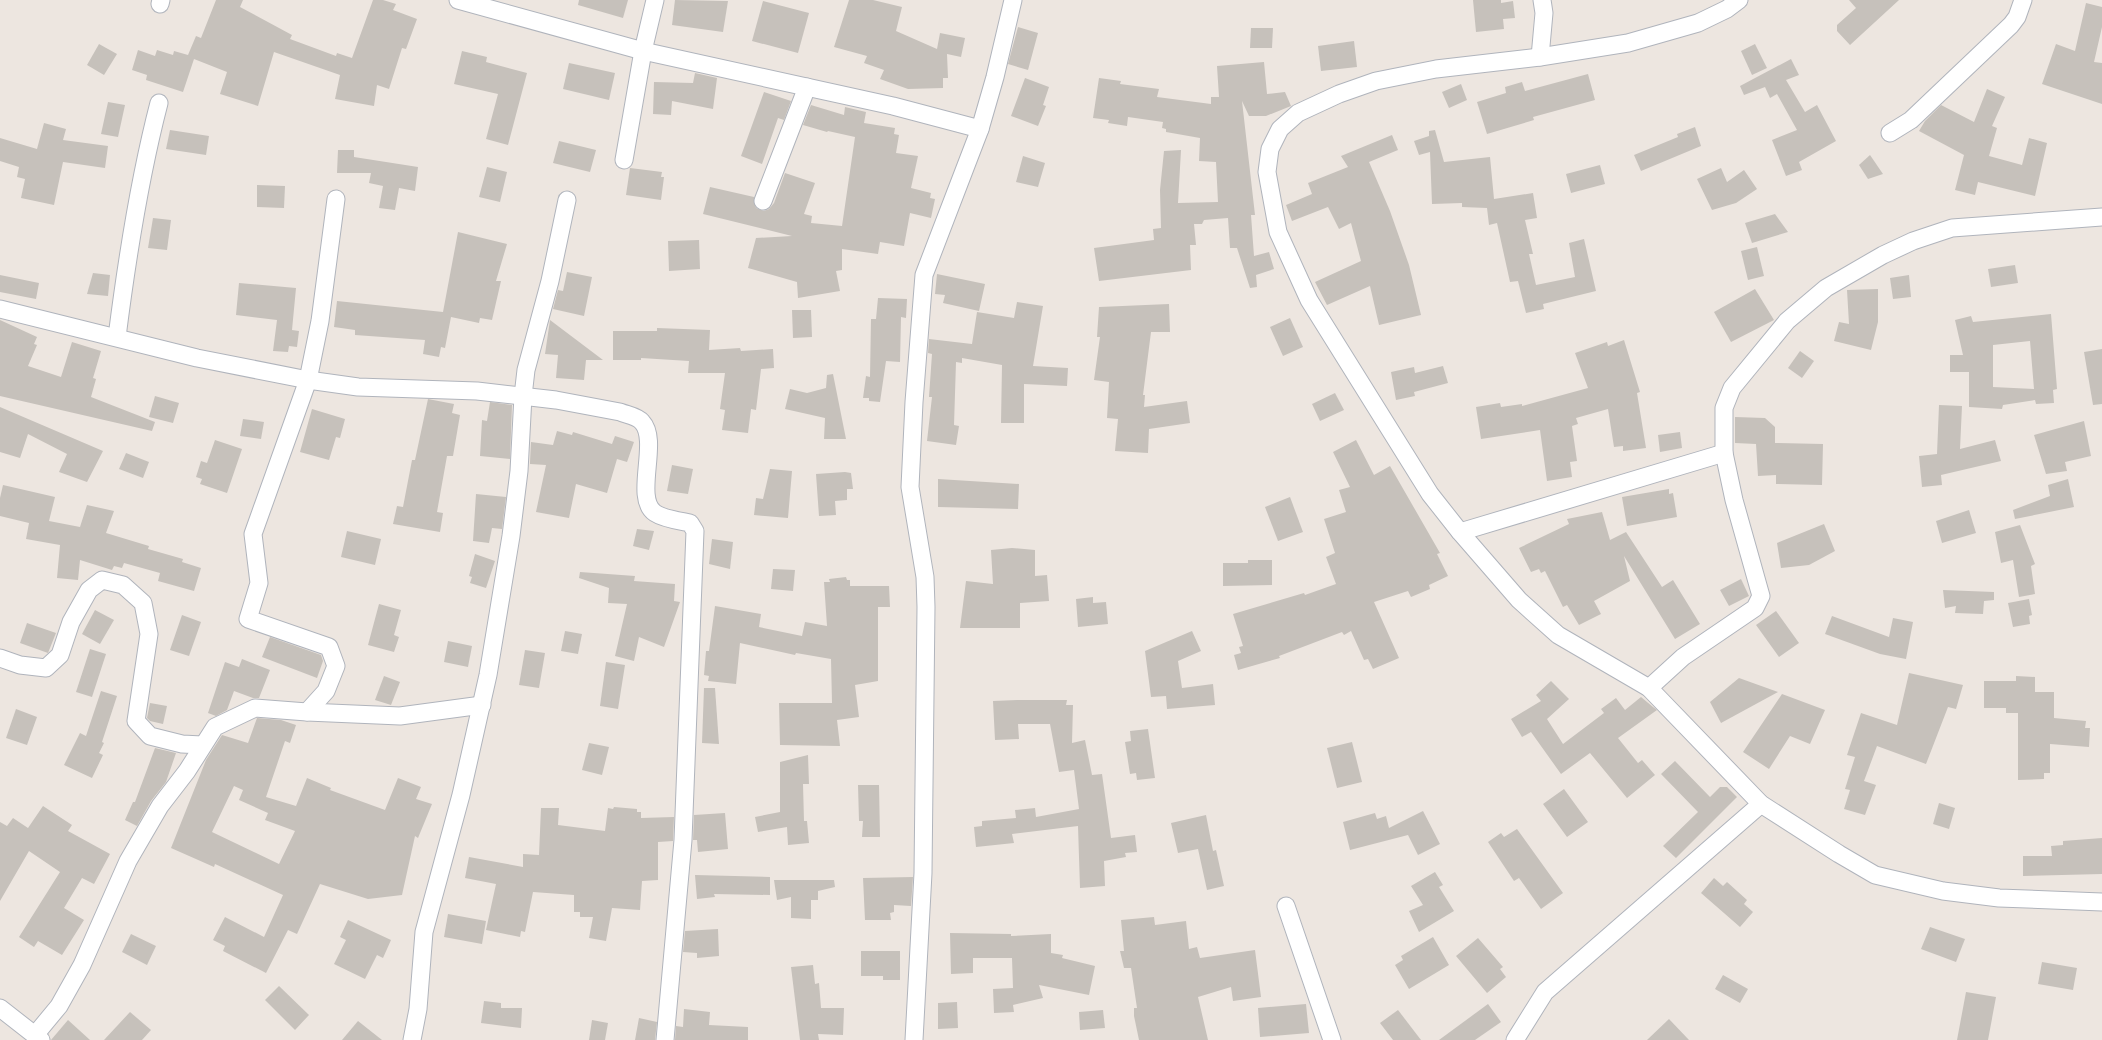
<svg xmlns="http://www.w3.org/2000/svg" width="2102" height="1040" font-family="'Open Sans',sans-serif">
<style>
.building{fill:#c6c1bb;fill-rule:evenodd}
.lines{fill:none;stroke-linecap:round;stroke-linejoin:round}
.street-casing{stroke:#b0b4bc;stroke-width:19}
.street{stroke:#fff;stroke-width:17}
</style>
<rect width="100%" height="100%" fill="#ede6e0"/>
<g class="building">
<polygon points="216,0 243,0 240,7 292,35 290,39 336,56 337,53 352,58 373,0 383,0 396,4 393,10 417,19 406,49 402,48 389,89 377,85 374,106 335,99 340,75 274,52 258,106 220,94 227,72 194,59 183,92 146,80 147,75 132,70 138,50 155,56 157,50 173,55 174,51 188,55 196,36 201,38"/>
<polygon points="579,0 628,0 623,18 578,5"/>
<polygon points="675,0 728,1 723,32 672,25"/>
<polygon points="849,0 873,0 902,7 896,31 937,49 940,33 965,38 961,57 947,54 948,78 943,78 943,88 908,89 880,79 884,70 864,63 867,56 834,47"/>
<polygon points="1473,0 1501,0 1501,3 1513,1 1515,18 1503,19 1504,29 1476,32"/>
<polygon points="1849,0 1899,0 1850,45 1837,31 1837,25 1856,8"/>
<polygon points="763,1 809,13 798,53 752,41"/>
<polygon points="2086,3 2102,7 2102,27 2094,62 2102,63 2102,104 2042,84 2056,44 2075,51"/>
<polygon points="1018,27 1038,33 1028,70 1008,64"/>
<polygon points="1251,28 1273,28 1272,48 1250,48"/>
<polygon points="1354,41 1357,67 1321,71 1318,46"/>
<polygon points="99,44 117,54 104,75 87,65"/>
<polygon points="1755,44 1767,68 1752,75 1741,51"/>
<polygon points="462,51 487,57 486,62 527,73 508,145 486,139 498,94 454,84"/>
<polygon points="1791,59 1799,75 1786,80 1805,112 1817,105 1836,141 1799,162 1802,170 1786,176 1772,140 1797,130 1777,94 1770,98 1765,87 1744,95 1740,86"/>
<polygon points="1264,62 1267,94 1285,92 1291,106 1266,116 1249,116 1242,101 1255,215 1251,215 1254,256 1269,252 1274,269 1256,275 1257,287 1250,288 1237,248 1230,248 1228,218 1204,220 1202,224 1194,224 1196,245 1190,245 1191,270 1099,281 1094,248 1154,240 1153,229 1161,228 1160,190 1164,151 1181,150 1178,203 1218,202 1216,162 1199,161 1200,138 1166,132 1166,129 1162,128 1163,122 1128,117 1127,126 1108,123 1109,120 1093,118 1099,78 1121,81 1120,84 1159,89 1157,97 1211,104 1211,97 1219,97 1217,66"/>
<polygon points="569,63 615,73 609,100 563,89"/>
<polygon points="695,73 717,78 713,109 672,101 671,115 653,114 654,82 693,83"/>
<polygon points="1588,74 1595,100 1533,117 1534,120 1487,134 1477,102 1506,93 1505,87 1522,82 1525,91"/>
<polygon points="1025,78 1049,87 1043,105 1046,106 1038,126 1011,116"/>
<polygon points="1461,84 1467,100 1449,108 1442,92"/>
<polygon points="1987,89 2005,97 1992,126 1997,128 1989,156 2022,165 2029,138 2047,143 2035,196 1978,182 1975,195 1955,190 1964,155 1919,131 1925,121 1941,105 1974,122"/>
<polygon points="764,92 791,101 784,120 778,118 762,164 741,156"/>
<polygon points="108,102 125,105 118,137 101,134"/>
<polygon points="811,105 844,115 845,107 866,112 864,123 895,128 894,134 899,135 896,153 918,156 911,188 931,193 930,198 935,199 931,218 910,213 904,246 880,242 878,254 842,249 842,270 836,271 840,291 798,298 797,282 748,268 756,238 792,236 703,214 710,187 754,197 756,208 764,211 769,209 774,203 785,173 815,183 804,214 812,216 811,223 842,226 855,137 828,131 827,132 803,125"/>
<polygon points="44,123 66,129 63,140 108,146 105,168 63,162 54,205 21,198 25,179 17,177 19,167 0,161 0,138 37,149"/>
<polygon points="1695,127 1701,146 1641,171 1634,155 1678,137 1677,134"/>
<polygon points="170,130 209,136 206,155 166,149"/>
<polygon points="1435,130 1444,162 1490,157 1494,199 1533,193 1537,218 1525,220 1533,254 1529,254 1536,285 1575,277 1569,243 1584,239 1596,291 1543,304 1544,309 1526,313 1518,281 1510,282 1497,223 1489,225 1487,208 1462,207 1462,203 1432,204 1430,152 1419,155 1414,141 1429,136 1429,131"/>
<polygon points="1392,135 1398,150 1369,162 1390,211 1409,265 1421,315 1379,325 1370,286 1327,305 1315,282 1361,261 1351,223 1339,229 1328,207 1292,221 1286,205 1312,194 1308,183 1348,167 1341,156"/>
<polygon points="559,141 596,150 590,172 553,163"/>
<polygon points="338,150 354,150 354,157 418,167 415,191 399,188 395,210 379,208 383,186 369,183 371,173 337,173"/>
<polygon points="1870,155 1883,174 1868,179 1859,165"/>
<polygon points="1023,156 1045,163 1038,187 1016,182"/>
<polygon points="1600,165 1605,184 1571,193 1566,174"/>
<polygon points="487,167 507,172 500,202 479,197"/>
<polygon points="630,168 662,172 661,177 664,177 661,200 626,195"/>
<polygon points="1721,168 1727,182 1744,170 1757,189 1736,203 1712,210 1697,179"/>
<polygon points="257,185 285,186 284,208 257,207"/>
<polygon points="1775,214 1788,232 1752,243 1745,223"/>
<polygon points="153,218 171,220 167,250 148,248"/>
<polygon points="458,232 507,244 496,281 501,281 492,320 480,318 479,323 451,317 445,348 441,347 439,357 423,354 425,340 355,335 355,330 334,327 337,301 443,312"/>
<polygon points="699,240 700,269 669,271 668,241"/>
<polygon points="1757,247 1764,276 1748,280 1741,251"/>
<polygon points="2015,265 2018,283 1991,287 1988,269"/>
<polygon points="567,272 592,277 584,316 553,309 558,290 563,291"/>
<polygon points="93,273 110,275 108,296 87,294"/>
<polygon points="937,274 985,284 979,311 943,303 945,295 935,294"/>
<polygon points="0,275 39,283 36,299 0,292"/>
<polygon points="1909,275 1911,297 1893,299 1890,278"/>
<polygon points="239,283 296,288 292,330 299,331 297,347 289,346 288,352 273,351 277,320 236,315"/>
<polygon points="1755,289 1774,320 1731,342 1714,312"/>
<polygon points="1878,289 1878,322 1871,350 1834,341 1839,322 1849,324 1847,290"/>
<polygon points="878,298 907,299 906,318 901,317 900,362 886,361 880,402 869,401 869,398 863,398 866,376 870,377 871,319 876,319"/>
<polygon points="1017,302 1043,306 1033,366 1068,368 1067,386 1024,384 1024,423 1001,423 1002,365 962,358 962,363 956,362 954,425 959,426 956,445 927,441 932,397 929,397 932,354 928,353 929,339 972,344 977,312 1014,318"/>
<polygon points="1169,304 1170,332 1151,332 1143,395 1145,395 1144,407 1187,401 1190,423 1149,429 1148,453 1115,451 1118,419 1107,418 1109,382 1094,380 1100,337 1097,337 1099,307"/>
<polygon points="792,310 811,310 812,337 793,338"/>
<path d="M2051 314 2057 389 2053 390 2054 403 2036 404 2035 400 2003 405 2002 409 1969 407V372H1950V355H1963L1955 320 1971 316 1973 322ZM2030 341 2034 389 1993 387V345Z"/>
<polygon points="1290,318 1303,347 1283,356 1270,327"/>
<polygon points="0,320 37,337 34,344 37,345 28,366 61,377 72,342 101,351 93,378 96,379 91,397 155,422 152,431 0,396"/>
<polygon points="550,320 603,360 586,360 584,380 556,378 558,355 545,354"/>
<polygon points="657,328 710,330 709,350 740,348 741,351 773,349 774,368 761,369 756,410 751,409 748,433 722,430 725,410 720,409 725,373 688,373 689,361 641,358 641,360 613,360 613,331 657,331"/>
<polygon points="1624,340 1640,392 1637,393 1646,448 1623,451 1623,446 1614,447 1608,409 1576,418 1578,424 1572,426 1577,461 1570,462 1572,477 1547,481 1540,430 1481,439 1476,407 1500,403 1501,407 1522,404 1522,406 1588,388 1575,353 1607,342 1608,346"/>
<polygon points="2102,349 2102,404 2093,405 2084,352"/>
<polygon points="1800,351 1814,361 1802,378 1788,368"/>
<polygon points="1443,366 1448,383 1414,392 1415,396 1396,400 1391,372 1414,367 1415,373"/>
<polygon points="833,374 846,439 824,439 825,418 785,409 790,389 807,393 826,388 827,375"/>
<polygon points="1335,393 1344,410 1320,421 1312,404"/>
<polygon points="155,396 179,403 173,423 149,417"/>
<polygon points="428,399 454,404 452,413 460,415 453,456 447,456 437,512 443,513 440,532 393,524 397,506 403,507 412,460 415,460"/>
<polygon points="490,402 512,405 510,459 480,456 482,420 487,421"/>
<polygon points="1939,405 1962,406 1960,449 1995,440 2001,461 1941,475 1942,485 1922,487 1919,456 1937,454"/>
<polygon points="0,407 103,451 87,482 59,472 67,454 28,434 20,458 0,452"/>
<polygon points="312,409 345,419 340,438 336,437 329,460 300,452"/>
<polygon points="1735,417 1765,418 1775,427 1775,443 1823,444 1822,485 1776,484 1776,475 1758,476 1756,444 1735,443"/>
<polygon points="243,419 264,422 261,439 240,436"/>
<polygon points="2084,421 2091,456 2065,462 2067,471 2046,474 2034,435"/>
<polygon points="557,431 572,435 573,432 612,444 615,436 634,442 627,462 617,459 607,493 576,484 569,518 536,512 546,465 530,464 530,462 531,442 553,445"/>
<polygon points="1680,432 1682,448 1660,452 1658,435"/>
<polygon points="215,440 242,449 227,493 200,484 202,479 196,477 201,461 207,463"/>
<polygon points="1356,440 1374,475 1390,466 1440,553 1437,554 1448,576 1429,585 1430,589 1411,597 1408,591 1374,602 1399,658 1373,669 1368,659 1364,660 1351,631 1344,635 1342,632 1279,656 1280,658 1238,670 1234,655 1241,653 1239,647 1243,646 1233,614 1304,593 1305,595 1336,584 1326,557 1335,553 1324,519 1346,512 1339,490 1350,487 1333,452"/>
<polygon points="126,453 149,462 143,478 119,469"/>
<polygon points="672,465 693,469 688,494 667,491"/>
<polygon points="770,469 792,471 788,518 754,515 756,498 763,499"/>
<polygon points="845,472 851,473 853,489 847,489 847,500 835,501 836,515 819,516 816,474"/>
<polygon points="938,479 1019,484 1018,509 938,507"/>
<polygon points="2068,479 2074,507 2015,519 2013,510 2050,496 2048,485"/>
<polygon points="3,485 55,497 49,521 80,527 87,505 114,511 106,533 149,546 148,549 183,559 182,562 201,568 194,591 158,581 160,573 124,563 122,568 114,566 112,570 80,560 78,580 57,578 60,545 26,539 29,523 0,516 0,498"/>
<polygon points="1669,489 1669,494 1673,493 1677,517 1627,526 1622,497"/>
<polygon points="476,494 506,497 502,529 492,528 489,543 473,541"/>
<polygon points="1290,497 1303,532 1278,541 1265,507"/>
<polygon points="1969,510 1976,533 1942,543 1936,521"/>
<polygon points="1602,512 1610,540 1626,532 1662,587 1673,580 1700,624 1675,639 1624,556 1630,581 1594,601 1601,614 1579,625 1567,605 1563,607 1545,571 1541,573 1539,569 1531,572 1519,548 1569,524 1567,519"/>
<polygon points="1824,524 1835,551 1809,565 1781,568 1777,543"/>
<polygon points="2020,525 2035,564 2031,566 2035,594 2019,597 2013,560 2001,563 1995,532"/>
<polygon points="637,529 654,531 649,550 633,546"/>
<polygon points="347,531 381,539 375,565 341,557"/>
<polygon points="712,539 733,542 730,569 709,564"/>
<polygon points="1012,548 1035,550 1035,576 1047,575 1049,601 1020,603 1020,628 960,628 966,581 993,584 991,550"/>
<polygon points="475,554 495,561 486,588 470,583 472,577 469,576"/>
<polygon points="1248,560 1272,560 1272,585 1223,586 1223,563 1248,563"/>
<polygon points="773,569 795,570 793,591 771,589"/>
<polygon points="580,572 635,576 634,581 675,584 674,601 680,602 664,647 639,637 634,661 615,656 627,604 608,603 609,588 579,578"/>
<polygon points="846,577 847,580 850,580 850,586 889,586 890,607 878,607 878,681 855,685 859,717 837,720 840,746 780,745 779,703 832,703 831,659 796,653 795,655 740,643 736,684 708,681 709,676 704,675 706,651 709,651 715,606 761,614 759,627 802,636 805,622 827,626 824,582 830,582 829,579"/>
<polygon points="1741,579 1749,596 1729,606 1720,590"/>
<polygon points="1943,590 1994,592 1994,600 1984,601 1983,614 1955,613 1956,606 1945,608"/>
<polygon points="1093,597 1093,603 1106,602 1108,624 1078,627 1076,599"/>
<polygon points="2029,599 2032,615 2029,616 2030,624 2013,627 2008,603"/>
<polygon points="379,604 401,610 394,635 399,637 394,652 368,645"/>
<polygon points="95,610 114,620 100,644 82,634"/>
<polygon points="1776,611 1799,643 1779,657 1756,625"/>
<polygon points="182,615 201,622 189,656 170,650"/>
<polygon points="1832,616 1889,637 1893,618 1913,622 1906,659 1880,654 1825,634"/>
<polygon points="27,623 56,633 48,653 20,643"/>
<polygon points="565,631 582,634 578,654 561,651"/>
<polygon points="1192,631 1201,651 1178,661 1182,688 1213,684 1215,705 1167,709 1166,696 1151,697 1145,651"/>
<polygon points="270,637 321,655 323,661 317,678 262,657"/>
<polygon points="448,641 472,646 468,667 444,662"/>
<polygon points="90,649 106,654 92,697 76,692"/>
<polygon points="525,650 545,653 539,688 519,685"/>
<polygon points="242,659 270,670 259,698 253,698 234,691 227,710 216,716 208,713 225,662 239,667"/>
<polygon points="606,662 625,665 618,709 600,706"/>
<polygon points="1909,673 1963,685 1956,709 1948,707 1926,764 1877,746 1864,781 1876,785 1865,815 1844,809 1850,790 1845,789 1855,757 1847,755 1861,713 1897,725"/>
<polygon points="384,676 400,682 391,705 375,700"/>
<polygon points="2016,676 2035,677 2035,692 2054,692 2054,718 2086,721 2085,728 2090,728 2089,747 2050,744 2050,773 2044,773 2044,779 2018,780 2018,713 2006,713 2006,708 1984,708 1984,681 2016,681"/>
<polygon points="1739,678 1778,692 1721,723 1710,702"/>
<polygon points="1551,681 1569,699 1547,719 1563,744 1604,713 1601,709 1616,698 1625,710 1641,697 1653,707 1657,710 1618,738 1638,763 1642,760 1655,775 1627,798 1590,753 1561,774 1531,732 1522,737 1511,719 1541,701 1536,695"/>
<polygon points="704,688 715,688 719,744 702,743"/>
<polygon points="101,691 117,696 102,742 104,743 99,753 103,755 92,778 64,765 80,733 86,736"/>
<polygon points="1782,694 1825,710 1810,744 1790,736 1769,769 1743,752"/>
<polygon points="1017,700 1067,700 1066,705 1073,705 1072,743 1085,740 1092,775 1102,774 1111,838 1135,835 1137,852 1125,853 1126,857 1104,861 1105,886 1080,888 1078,826 1012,834 1014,843 976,847 974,827 982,826 982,821 1016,818 1015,810 1035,808 1036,817 1079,809 1074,770 1059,772 1050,724 1018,724 1019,739 995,740 993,701"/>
<polygon points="150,703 167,706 163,724 150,721 147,718"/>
<polygon points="16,709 37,717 27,745 6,738"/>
<path d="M257 718 281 720 296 725 290 743 285 741 266 797 296 806 307 778 331 788 330 790 385 810 398 778 421 787 416 799 432 804 418 838 415 836 402 895 368 899 320 884 297 934 288 930 266 973 223 951 225 946 213 940 225 917 264 937 283 895 215 864 214 867 171 848 206 760 222 735 248 743ZM234 786 243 790 239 800 268 813 265 820 295 831 279 864 212 832Z"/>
<polygon points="1148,729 1155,778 1137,780 1136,773 1130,774 1125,742 1131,741 1130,731"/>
<polygon points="1352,742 1362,782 1337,788 1327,748"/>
<polygon points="589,743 609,747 602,775 582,770"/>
<polygon points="155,748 176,753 166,782 151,801 137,826 125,820 133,802 135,802"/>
<polygon points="808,755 809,784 803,784 804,821 807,821 809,843 788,845 787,827 758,832 755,817 780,812 780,762"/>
<polygon points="1675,761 1710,797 1720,787 1727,787 1737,797 1676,858 1663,846 1698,812 1661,774"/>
<polygon points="858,785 879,785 880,837 862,837 863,821 859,821"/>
<polygon points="1564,789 1588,822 1567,837 1543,804"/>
<polygon points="1939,803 1955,808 1949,829 1933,824"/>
<polygon points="43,806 72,825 68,831 110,854 94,884 82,878 64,908 84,920 62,955 38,941 34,947 19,937 60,872 29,851 0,901 0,822 7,826 13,818 28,828"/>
<polygon points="614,807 637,809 637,812 641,812 641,818 674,817 673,841 658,842 658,880 642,881 640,910 612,908 606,941 589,938 593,917 580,917 580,912 574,912 574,895 533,892 525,932 521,931 520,937 486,930 496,884 465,878 469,857 523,867 523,854 539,855 541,808 559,808 558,825 605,831 608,808 613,809"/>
<polygon points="1423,811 1440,844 1418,855 1408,835 1350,850 1343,822 1375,813 1377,819 1386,816 1389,828"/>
<polygon points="725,813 728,849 698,852 697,840 693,840 694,815"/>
<polygon points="1206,815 1213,851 1216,850 1224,886 1207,890 1198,849 1178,853 1171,823"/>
<polygon points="1517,829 1563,893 1541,909 1519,878 1514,881 1488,842 1501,833 1504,837"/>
<polygon points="2102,838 2102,874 2023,876 2023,856 2052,856 2051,846 2063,845 2063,841"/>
<polygon points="1435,872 1443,885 1439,887 1454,911 1419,932 1409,911 1423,905 1411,886"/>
<polygon points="695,875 770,877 770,895 714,894 715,897 697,899"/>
<polygon points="913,877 911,906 894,905 894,912 890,913 891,920 865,920 863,878"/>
<polygon points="1714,878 1723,886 1727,882 1747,900 1744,904 1753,912 1740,927 1701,893"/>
<polygon points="774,880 834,880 835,887 818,891 818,900 811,900 811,919 791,918 791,897 777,900"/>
<polygon points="448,914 486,921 482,944 444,937"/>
<polygon points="1154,917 1155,925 1186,921 1189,949 1197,947 1200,958 1255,950 1261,997 1233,1001 1231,987 1198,997 1208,1040 1139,1040 1134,1016 1134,1008 1137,1008 1131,968 1124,968 1120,951 1124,951 1121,920"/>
<polygon points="348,920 391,940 383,958 377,955 365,979 334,964 346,940 340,937"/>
<polygon points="1930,927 1965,939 1956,962 1921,949"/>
<polygon points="718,929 719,956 697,958 697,953 683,952 685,931"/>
<polygon points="950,933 1011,934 1011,936 1051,934 1051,953 1063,955 1062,958 1095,966 1089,995 1039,985 1043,998 1013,1005 1014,1012 994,1013 993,989 1013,988 1012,958 973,958 973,973 951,974"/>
<polygon points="131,934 156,946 147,965 122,952"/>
<polygon points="1433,937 1449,965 1409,989 1395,965 1403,960 1401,956"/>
<polygon points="1478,938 1503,967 1500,969 1506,977 1487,993 1456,956"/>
<polygon points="861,951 900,951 900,980 883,980 883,976 861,976"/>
<polygon points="2042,962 2077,968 2073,990 2038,984"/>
<polygon points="813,965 815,984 819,983 821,1008 844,1008 843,1035 818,1034 819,1040 800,1040 791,967"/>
<polygon points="1723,975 1748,989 1740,1003 1715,989"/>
<polygon points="279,986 309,1015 295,1030 265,1000"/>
<polygon points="1966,992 1996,997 1988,1040 1957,1040"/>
<polygon points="484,1001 501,1003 501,1008 522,1008 521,1028 481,1023"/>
<polygon points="957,1002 958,1028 938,1029 938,1003"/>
<polygon points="1306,1004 1309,1033 1260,1037 1258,1008"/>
<polygon points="1488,1004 1501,1022 1475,1040 1439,1040"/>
<polygon points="684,1009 710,1012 709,1025 748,1027 748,1040 675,1040 676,1026 683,1027"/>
<polygon points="1103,1010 1105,1028 1080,1030 1079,1012"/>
<polygon points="1398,1010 1421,1040 1393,1040 1380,1023"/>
<polygon points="130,1012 151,1030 142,1040 104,1040"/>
<polygon points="639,1018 657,1022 655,1040 635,1040"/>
<polygon points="1669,1019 1689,1040 1647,1040"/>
<polygon points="68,1020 90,1040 51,1040"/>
<polygon points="592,1020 608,1023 605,1040 589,1040"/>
<polygon points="358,1021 382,1040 342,1040"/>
</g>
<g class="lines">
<defs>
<g id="street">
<polyline points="458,0 643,51 893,106 980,129"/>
<polyline points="1739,0 1727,9 1698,23 1628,43 1540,57 1436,69 1376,81 1339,94 1298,113 1280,129 1270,149 1267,172 1278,232 1309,300 1430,494 1460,532 1519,600 1558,635 1649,688 1761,804 1839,854 1875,875 1943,891 1999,898 2102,902"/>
<polyline points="160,4 161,0"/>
<polyline points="1540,57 1544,13 1542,0"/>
<polyline points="1890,133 1911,120 2011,25 2017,17 2023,0"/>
<polyline points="624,160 643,51 655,0"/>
<polyline points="763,201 807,87"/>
<path d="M0 309 197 358 308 380 358 387 477 391 556 400 620 412C627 415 637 416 642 422 660 441 633 498 655 513 664 519 680 521 690 523L695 531 683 840 665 1040"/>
<path d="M117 337C127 258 139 180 159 103"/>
<polyline points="1460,532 1724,453"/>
<polyline points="0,658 20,665 46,668 60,655 71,622 89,590 102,580 123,585 143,603 149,634 136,721 150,736 182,744 202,745"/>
<polyline points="1649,688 1683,657 1755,608 1761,596 1734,500 1724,453 1724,408 1732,388 1787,321 1826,288 1883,255 1913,241 1952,228 2102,217"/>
<polyline points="307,712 326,691 336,666 329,647 248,619 259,583 253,534 308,380 320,321 336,199"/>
<polyline points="1286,906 1332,1040"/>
<polyline points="0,1008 41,1040"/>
<polyline points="35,1035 59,1006 82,965 128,861 160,806 187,771 215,727 255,708 307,712 400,716 482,705"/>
<polyline points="412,1040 418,1009 424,932 461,795 488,675 511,536 519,471 523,396 526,370 550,281 567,200"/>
<polyline points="914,1040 923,873 926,607 925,577 910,487 914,402 924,275 980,129 995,77 1013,0"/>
<polyline points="1515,1040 1545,992 1761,804"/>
</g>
</defs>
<use href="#street" class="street-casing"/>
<use href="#street" class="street"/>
</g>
</svg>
